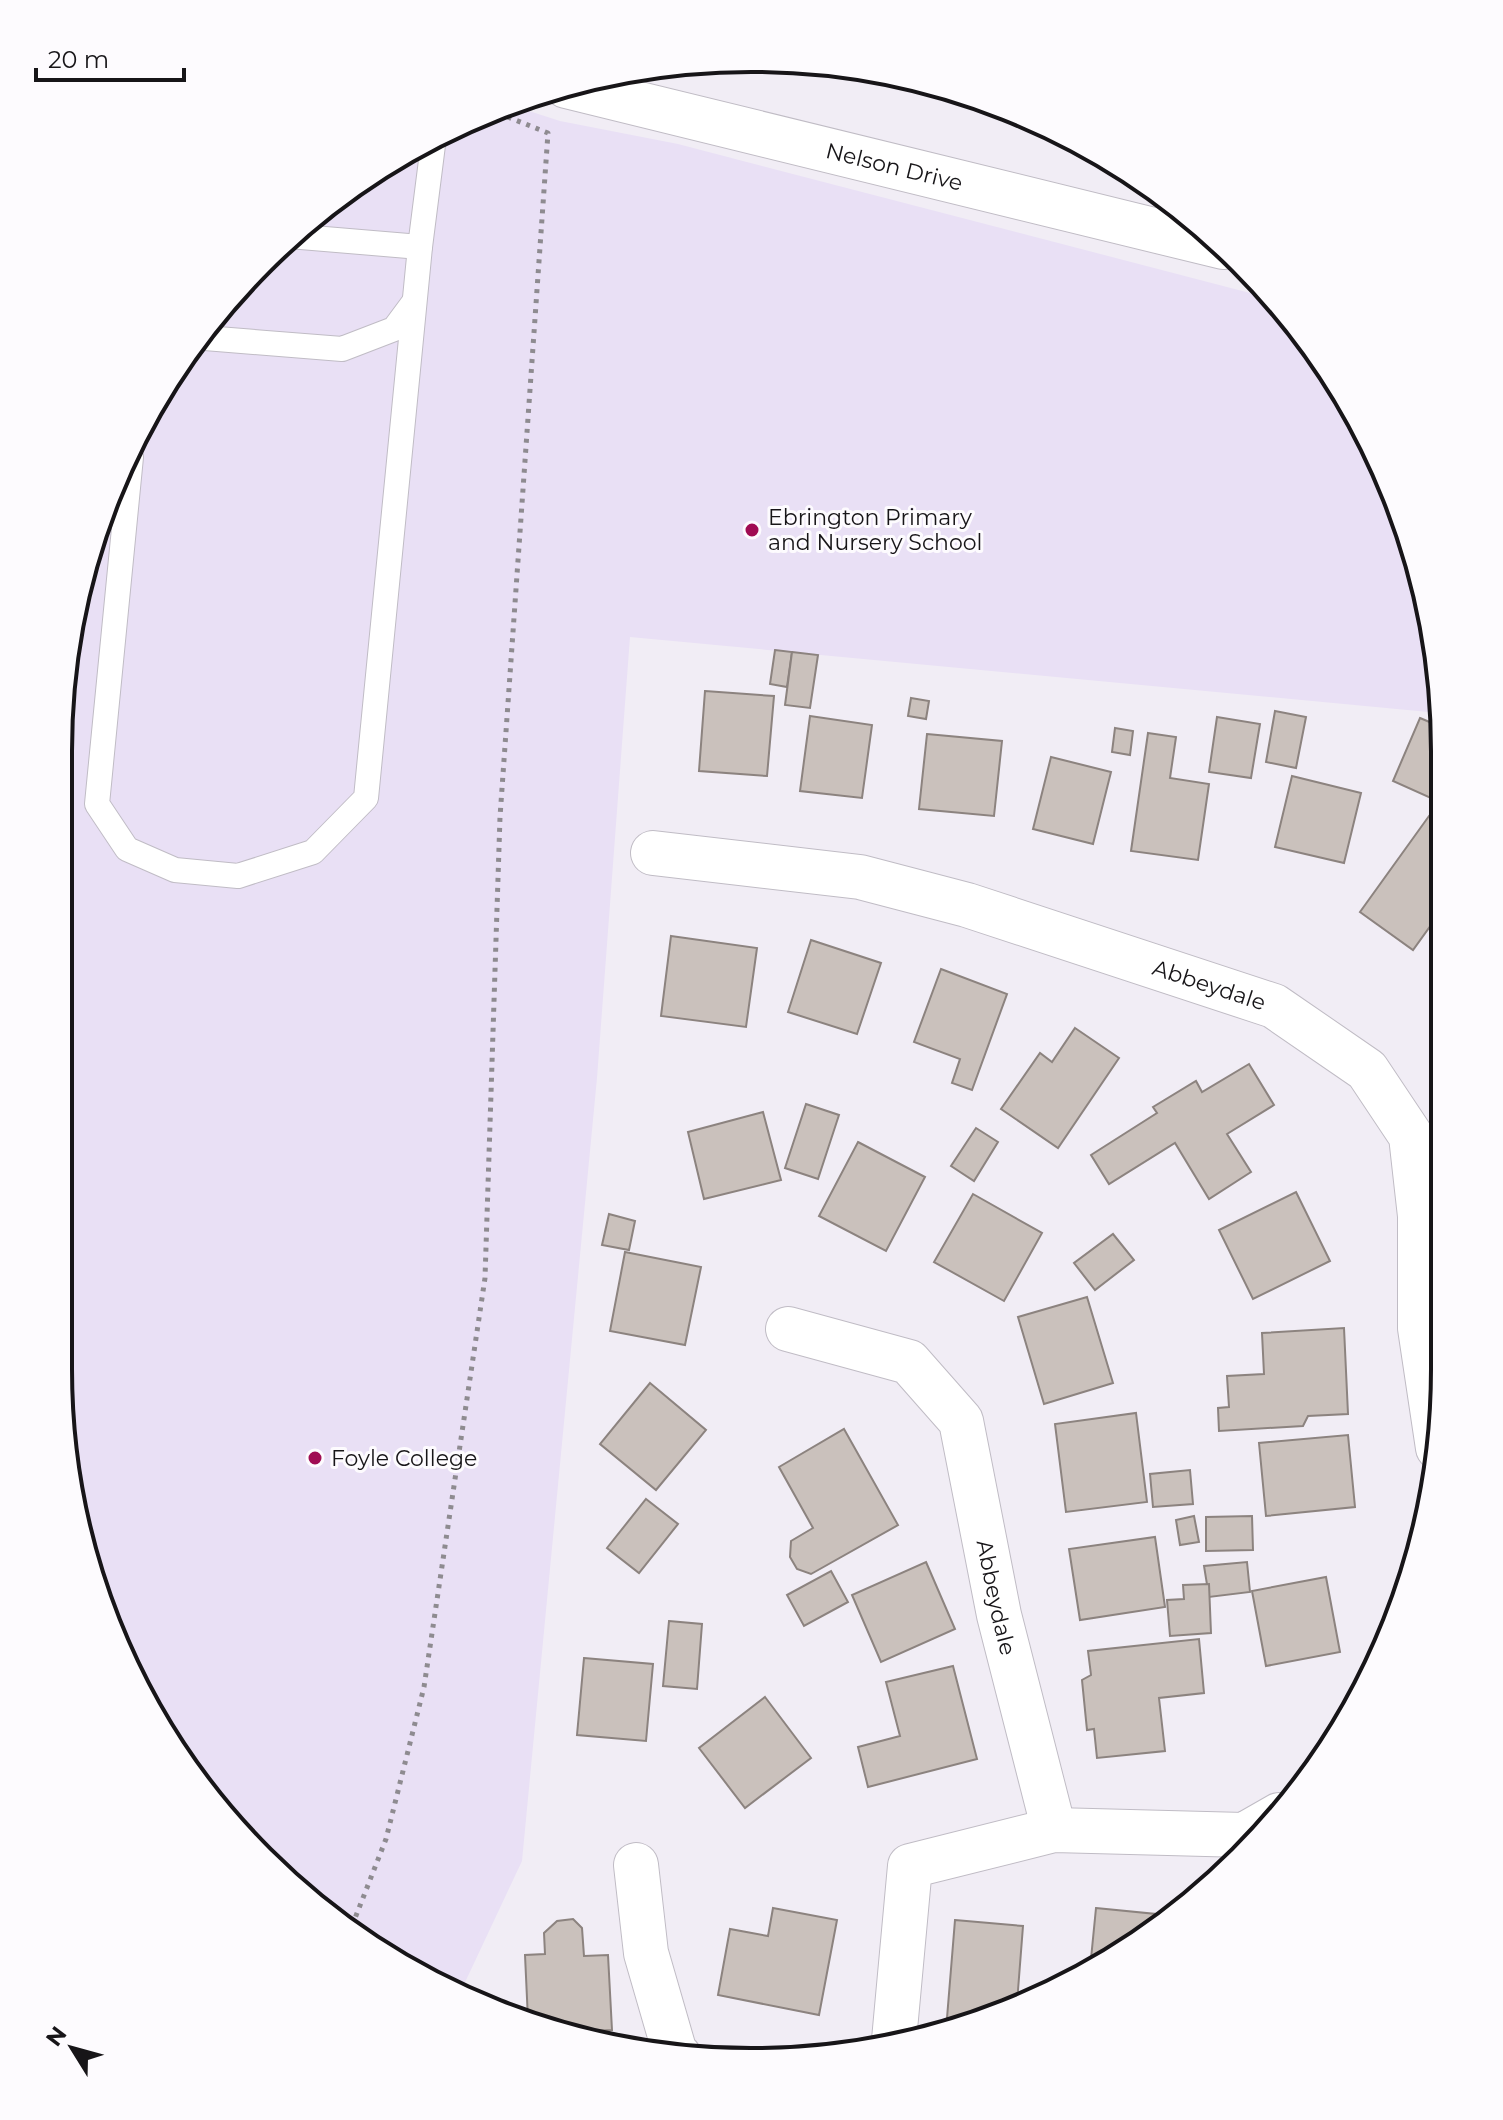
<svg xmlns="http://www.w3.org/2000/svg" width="1503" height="2120" font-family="Montserrat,sans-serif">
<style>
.education{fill:#e9e0f5}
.building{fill:#cac1bc;stroke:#8c837f;stroke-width:2}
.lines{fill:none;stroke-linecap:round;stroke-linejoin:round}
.service-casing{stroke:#c0bcc5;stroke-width:26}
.minor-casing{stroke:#c0bcc5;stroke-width:46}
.path{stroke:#8e8b90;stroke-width:5;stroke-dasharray:4 6;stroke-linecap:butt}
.service{stroke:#fff;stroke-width:24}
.minor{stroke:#fff;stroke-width:44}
.poi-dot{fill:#a00c53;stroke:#fdfbfe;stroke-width:3}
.labels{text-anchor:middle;stroke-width:6;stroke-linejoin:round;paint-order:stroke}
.street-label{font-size:22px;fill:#171518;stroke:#fdfbfe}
.poi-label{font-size:22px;fill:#171518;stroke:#fdfbfe;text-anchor:start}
.rim{fill:none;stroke:#171518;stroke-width:4}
</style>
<rect width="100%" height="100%" fill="#f1edf5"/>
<polygon class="education" points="507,104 560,121 678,144 1277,300 1374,445 1439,661 1439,713 630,637 597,1078 522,1861 460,1993 295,1890 175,1753 82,1548 58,1368 58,751 71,616 151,404 294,230 404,151"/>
<g class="building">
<polygon points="775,650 792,652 787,687 770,684"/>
<polygon points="792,652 818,655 810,708 785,705"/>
<polygon points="705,691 774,696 767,776 699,771"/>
<polygon points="911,698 929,701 926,719 908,716"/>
<polygon points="1275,711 1306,717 1296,768 1266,762"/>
<polygon points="810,716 872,725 862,798 800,791"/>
<polygon points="1217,717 1260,724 1251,778 1209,772"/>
<polygon points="1420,718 1439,726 1440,782 1433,799 1393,781"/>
<polygon points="1115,728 1133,731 1130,755 1112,752"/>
<polygon points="1148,733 1176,737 1170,778 1209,784 1198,860 1131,851"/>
<polygon points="927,734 1002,741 994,816 919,809"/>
<polygon points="1051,757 1111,772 1093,844 1033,829"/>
<polygon points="1292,776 1361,793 1344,863 1275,847"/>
<polygon points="1429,816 1440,823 1441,926 1434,921 1413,950 1360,912"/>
<polygon points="671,936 757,948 746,1027 661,1016"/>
<polygon points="811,940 881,963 857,1034 788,1012"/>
<polygon points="941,969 1007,994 972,1090 952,1083 960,1059 914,1042"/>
<polygon points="1075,1028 1119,1058 1058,1148 1001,1109 1040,1053 1052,1062"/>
<polygon points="1249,1064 1274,1105 1227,1134 1251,1172 1209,1199 1175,1143 1109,1184 1091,1155 1157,1113 1153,1107 1196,1081 1202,1092"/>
<polygon points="806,1104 839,1115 818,1179 785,1168"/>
<polygon points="763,1112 781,1180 704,1199 688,1132"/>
<polygon points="976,1128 998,1142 974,1181 951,1166"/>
<polygon points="858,1142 925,1177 886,1251 819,1216"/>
<polygon points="1296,1192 1330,1261 1253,1299 1219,1230"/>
<polygon points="973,1194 1042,1233 1004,1301 934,1262"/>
<polygon points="609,1214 635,1221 629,1250 602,1245"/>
<polygon points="1113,1234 1134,1260 1095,1290 1074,1263"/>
<polygon points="625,1252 701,1267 685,1345 610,1331"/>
<polygon points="1087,1297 1113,1383 1044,1404 1018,1317"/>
<polygon points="1344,1328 1348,1414 1308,1416 1303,1426 1219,1431 1218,1408 1229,1407 1227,1376 1264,1374 1262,1333"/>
<polygon points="650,1383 706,1430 656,1490 600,1444"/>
<polygon points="1136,1413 1147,1502 1066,1512 1055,1424"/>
<polygon points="844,1429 898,1525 811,1574 797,1569 790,1557 791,1541 813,1528 779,1467"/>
<polygon points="1348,1435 1355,1507 1266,1516 1259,1443"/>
<polygon points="1190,1470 1193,1504 1153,1507 1150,1474"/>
<polygon points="646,1499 678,1524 639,1573 607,1548"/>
<polygon points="1194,1516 1199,1542 1180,1545 1176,1520"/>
<polygon points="1252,1516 1253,1550 1206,1551 1206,1517"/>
<polygon points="1155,1537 1165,1607 1080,1620 1069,1549"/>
<polygon points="926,1562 955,1629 881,1662 852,1595"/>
<polygon points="1247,1562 1250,1592 1209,1597 1204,1566"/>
<polygon points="831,1571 848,1602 804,1626 787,1595"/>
<polygon points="1326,1577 1340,1652 1266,1666 1252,1591"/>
<polygon points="1209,1584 1211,1633 1170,1636 1167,1600 1184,1599 1183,1585"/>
<polygon points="669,1621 702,1624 697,1689 663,1686"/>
<polygon points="1199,1639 1204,1693 1159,1698 1165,1751 1097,1758 1094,1729 1087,1730 1082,1680 1091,1675 1088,1651"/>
<polygon points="584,1658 653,1664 646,1741 577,1735"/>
<polygon points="953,1666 977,1759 868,1787 858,1747 900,1736 886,1682"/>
<polygon points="765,1697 811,1758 745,1808 699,1748"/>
<polygon points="773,1908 837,1920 819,2015 718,1995 730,1929 768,1936"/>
<polygon points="1096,1908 1166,1915 1165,1919 1090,1969"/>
<polygon points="573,1919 582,1928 584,1956 608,1955 612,2030 571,2032 528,2020 525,1955 545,1954 544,1933 557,1921"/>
<polygon points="955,1920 1023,1926 1017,2003 963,2019 947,2018"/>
</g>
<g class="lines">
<defs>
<g id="service">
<polyline points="289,236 420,247 434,137"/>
<polyline points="205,338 342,349 394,329 414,302"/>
<polyline points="131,457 97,804 127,849 175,870 238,876 313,852 366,798 420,247"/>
</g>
<g id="minor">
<path id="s1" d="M566 86 1223 247"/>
<path id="s2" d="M653 853 860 877 967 905 1274 1006 1367 1070 1411 1136 1420 1216V1328L1438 1448"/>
<path id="s3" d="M788 1329 909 1362 961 1421 999 1615 1054 1830"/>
<polyline points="636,1865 646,1953 675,2053 679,2056"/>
<polyline points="894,2040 910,1866 1054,1830 1244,1835 1279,1815"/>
</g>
</defs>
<use href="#service" class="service-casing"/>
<use href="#minor" class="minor-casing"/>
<polyline class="path" points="352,1926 386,1839 424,1687 485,1278 500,817 548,133 493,111"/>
<use href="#service" class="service"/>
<use href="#minor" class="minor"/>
</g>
<g class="poi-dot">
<circle cx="752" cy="530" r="8"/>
<circle cx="315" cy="1458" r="8"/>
</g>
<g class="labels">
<g class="street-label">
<text dy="8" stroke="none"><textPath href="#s1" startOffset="338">Nelson Drive</textPath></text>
<text dy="8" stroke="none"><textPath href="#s2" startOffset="574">Abbeydale</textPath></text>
<text dy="8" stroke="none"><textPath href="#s3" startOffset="384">Abbeydale</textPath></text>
</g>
<g class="poi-label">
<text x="768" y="525">Ebrington Primary<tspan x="768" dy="25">and Nursery School</tspan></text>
<text x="331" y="1466">Foyle College</text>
</g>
</g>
<path d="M0 0H1503V2120H0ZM751 72H752A679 679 0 0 1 1431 751V1369A679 679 0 0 1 752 2048H751A679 679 0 0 1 72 1369V751A679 679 0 0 1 751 72Z" fill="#fdfbfe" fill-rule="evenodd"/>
<path class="rim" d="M751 72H752A679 679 0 0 1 1431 751V1369A679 679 0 0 1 752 2048H751A679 679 0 0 1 72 1369V751A679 679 0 0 1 751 72Z"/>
<g transform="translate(72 2048) rotate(307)" stroke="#fdfbfe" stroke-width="6" paint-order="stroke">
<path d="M0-6L14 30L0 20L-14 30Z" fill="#171518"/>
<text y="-12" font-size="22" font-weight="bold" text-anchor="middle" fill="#171518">N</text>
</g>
<path d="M36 68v12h148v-12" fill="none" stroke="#171518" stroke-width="4"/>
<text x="48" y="68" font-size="24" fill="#171518" stroke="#fdfbfe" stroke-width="6" paint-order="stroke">20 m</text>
</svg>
